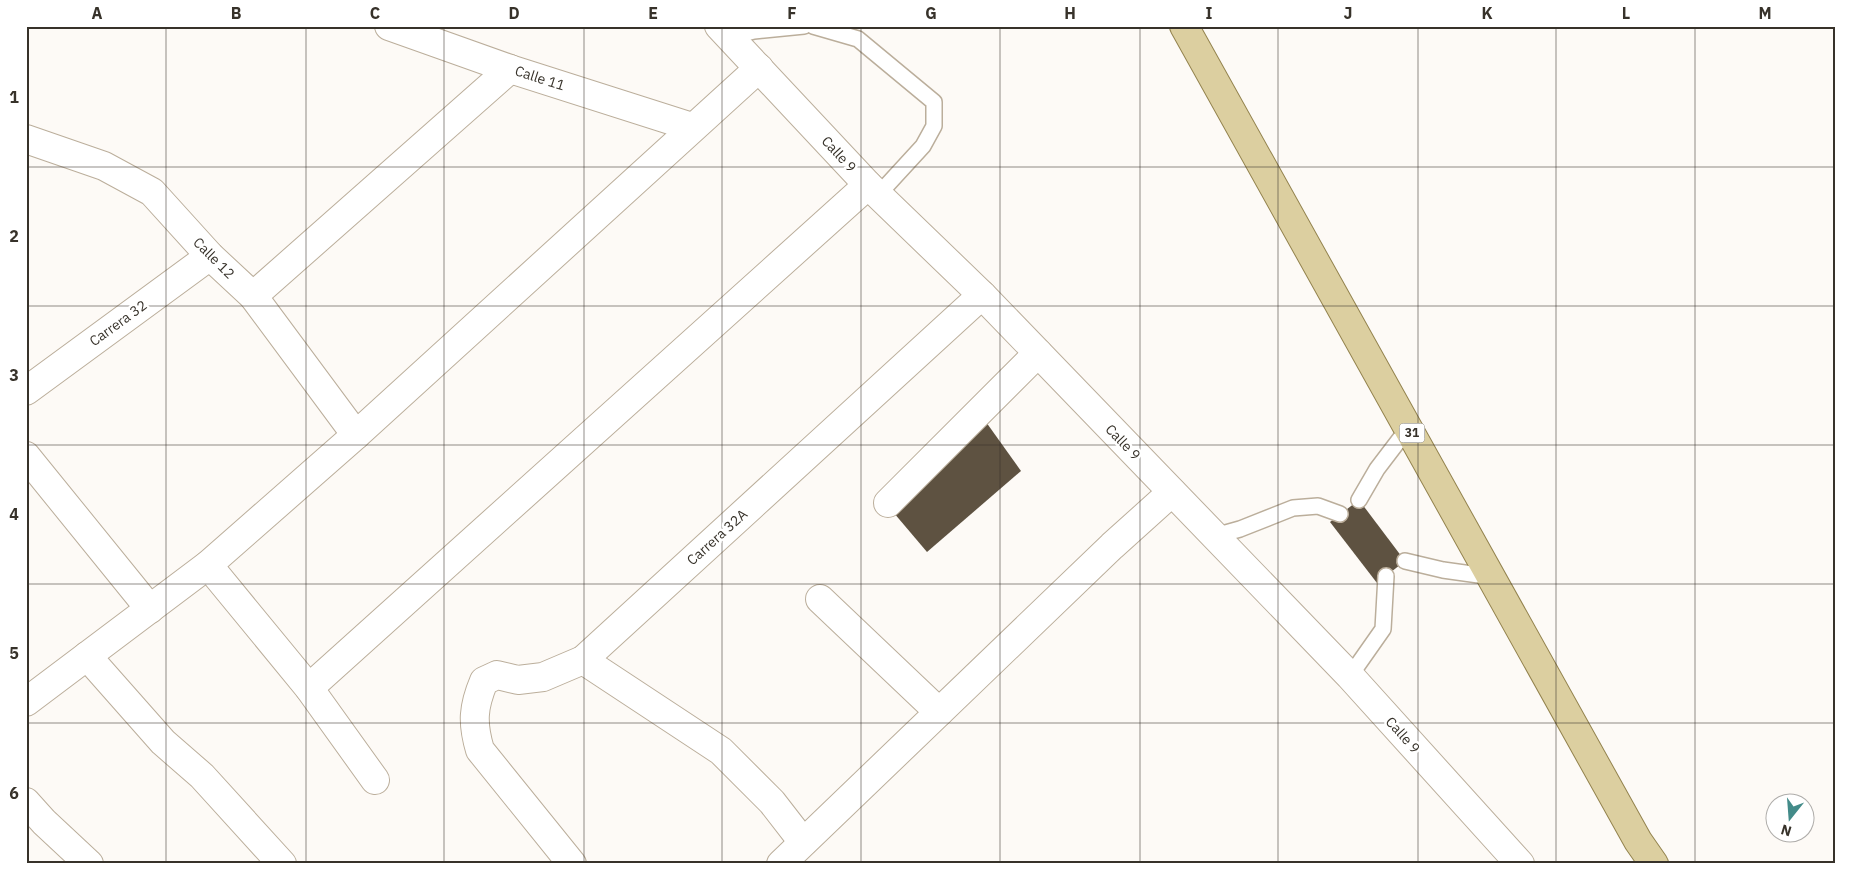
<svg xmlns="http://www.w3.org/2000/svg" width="1862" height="890" font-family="'IBM Plex Sans',sans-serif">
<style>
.building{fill:#5e5241}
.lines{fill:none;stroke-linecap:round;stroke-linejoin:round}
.service-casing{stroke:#bbae9b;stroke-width:18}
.minor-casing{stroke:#bbae9b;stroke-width:30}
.tertiary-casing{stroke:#bbae9b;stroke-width:30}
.primary-casing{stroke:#93834e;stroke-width:30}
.service{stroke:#fff;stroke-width:15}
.minor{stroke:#fff;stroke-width:28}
.tertiary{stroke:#fff;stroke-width:28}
.primary{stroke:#dccfa0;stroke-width:28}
.grid{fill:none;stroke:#37322a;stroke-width:1;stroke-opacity:0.55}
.labels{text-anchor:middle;stroke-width:5;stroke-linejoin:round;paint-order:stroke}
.shield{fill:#fff;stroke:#73706a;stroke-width:1}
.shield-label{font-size:12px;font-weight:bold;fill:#37322a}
.street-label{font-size:14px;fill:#37322a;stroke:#fff}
.neatline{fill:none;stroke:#37322a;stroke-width:2}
.grid-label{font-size:16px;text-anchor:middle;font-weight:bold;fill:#37322a}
</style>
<rect width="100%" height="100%" fill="#fdfaf6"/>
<g class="building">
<polygon points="986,422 1021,471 927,552 888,506"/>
<polygon points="1359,500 1405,561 1377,583 1330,522"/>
</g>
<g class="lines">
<defs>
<g id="service">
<polyline points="813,26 858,39 934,102 934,126 923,146 878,195"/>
<polyline points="730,37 754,31 804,26"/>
<polyline points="1359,500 1377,469 1409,427"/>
<polyline points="1215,536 1240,529 1293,508 1318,506 1340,514"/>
<polyline points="1405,561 1443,570 1493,577"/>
<polyline points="1350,676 1383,629 1386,576"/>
</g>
<g id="minor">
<polyline points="389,26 510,69 692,127"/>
<polyline points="26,139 104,166 152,192 210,256 253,296 356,435"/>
<polyline points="253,296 510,69"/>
<polyline points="26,391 210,256"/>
<polyline points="26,456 150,609"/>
<polyline points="888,503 1038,353"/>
<polyline points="208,565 309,688 375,780"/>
<polyline points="820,599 939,712"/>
<polyline points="87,656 163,742 202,776 282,864"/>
<polyline points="583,660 721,751 772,802 803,842"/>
<polyline points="309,688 868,185"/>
<polyline points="26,702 208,565 356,435 759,68"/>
<polyline points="26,802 44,822 89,864"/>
<path d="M572 864 480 750C472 723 473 707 484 681L497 675 518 680 543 677 583 660 982 295"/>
<polyline points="781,864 1112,546 1172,492"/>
</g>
<polyline id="tertiary" points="719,26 868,185 982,295 1350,676 1520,864"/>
<polyline id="primary" points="1184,26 1638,841 1654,864"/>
</defs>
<use href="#service" class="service-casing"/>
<use href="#minor" class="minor-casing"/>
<use href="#tertiary" class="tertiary-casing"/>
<use href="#primary" class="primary-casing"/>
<use href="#service" class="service"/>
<use href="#minor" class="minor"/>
<use href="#tertiary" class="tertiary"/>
<use href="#primary" class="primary"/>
</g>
<path class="grid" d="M166 26V864M306 26V864M444 26V864M584 26V864M722 26V864M861 26V864M1000 26V864M1140 26V864M1278 26V864M1418 26V864M1556 26V864M1695 26V864M26 167H1836M26 306H1836M26 445H1836M26 584H1836M26 723H1836"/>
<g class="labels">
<rect class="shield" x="1399.5" y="423.5" width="25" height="19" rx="4"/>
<g class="shield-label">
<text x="1412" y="437">31</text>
</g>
<g class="street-label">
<text transform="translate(540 78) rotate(18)" y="5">Calle 11</text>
<text transform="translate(839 154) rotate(47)" y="5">Calle 9</text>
<text transform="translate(214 258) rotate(45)" y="5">Calle 12</text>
<text transform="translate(118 323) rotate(-36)" y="5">Carrera 32</text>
<text transform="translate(1123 442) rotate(46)" y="5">Calle 9</text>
<text transform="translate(717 537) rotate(-42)" y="5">Carrera 32A</text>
<text transform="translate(1403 735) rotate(48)" y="5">Calle 9</text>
</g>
</g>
<rect width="1862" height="890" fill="none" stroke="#ffffff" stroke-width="55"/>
<g transform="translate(1790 818) rotate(197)"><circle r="24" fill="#ffffff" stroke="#afadaa"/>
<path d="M0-4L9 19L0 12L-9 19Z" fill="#438b89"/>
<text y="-8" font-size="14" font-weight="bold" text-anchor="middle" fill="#37322a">N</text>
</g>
<rect x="28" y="28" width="1806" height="834" class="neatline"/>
<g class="grid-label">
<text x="97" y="19">A</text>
<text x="236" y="19">B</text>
<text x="375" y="19">C</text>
<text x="514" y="19">D</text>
<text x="653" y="19">E</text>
<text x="792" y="19">F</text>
<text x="931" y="19">G</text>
<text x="1070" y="19">H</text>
<text x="1209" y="19">I</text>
<text x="1348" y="19">J</text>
<text x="1487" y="19">K</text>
<text x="1626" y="19">L</text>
<text x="1765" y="19">M</text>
<text x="14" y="103">1</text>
<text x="14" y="242">2</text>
<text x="14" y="381">3</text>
<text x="14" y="520">4</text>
<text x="14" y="659">5</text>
<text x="14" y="799">6</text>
</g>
</svg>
